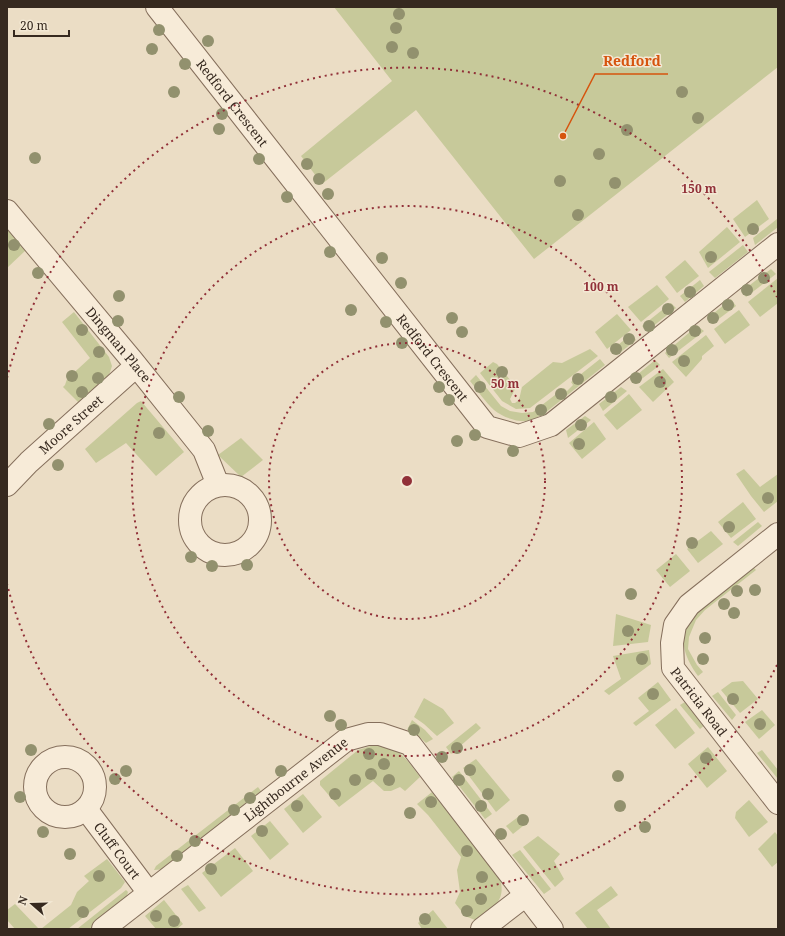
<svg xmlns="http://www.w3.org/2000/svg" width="785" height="936" font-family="'Noto Serif',serif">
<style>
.green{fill:#c7c99a}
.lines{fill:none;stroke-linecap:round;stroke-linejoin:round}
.street-casing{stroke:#856f5c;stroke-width:24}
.street{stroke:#f7ebd8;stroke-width:22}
.tree{fill:#92916e}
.ring{fill:none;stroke:#913038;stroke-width:2;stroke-dasharray:2 4}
.labels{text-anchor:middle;stroke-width:3;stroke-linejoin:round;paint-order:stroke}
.street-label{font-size:13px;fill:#36291f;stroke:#f3e8d4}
.centre{fill:#913038;stroke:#f3e8d4;stroke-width:2}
.ring-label{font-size:12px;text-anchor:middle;font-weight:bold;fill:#913038;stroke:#f3e8d4;stroke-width:3;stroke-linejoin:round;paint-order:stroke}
.leader{fill:none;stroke:#d6540e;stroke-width:1.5}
.callout-dot{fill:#d6540e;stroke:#f3e8d4;stroke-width:1.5}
.callout-label{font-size:14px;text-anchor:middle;font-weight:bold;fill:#d6540e;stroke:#f3e8d4;stroke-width:3;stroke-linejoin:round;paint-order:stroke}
</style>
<rect width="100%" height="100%" fill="#ebddc5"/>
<g class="green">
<polygon points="334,7 778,7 778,67 534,259 416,110 322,184 301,156 392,81"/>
<polygon points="757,200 769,219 745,237 733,219"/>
<polygon points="777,219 778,227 755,245 753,238"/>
<polygon points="7,226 26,250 7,268"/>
<polygon points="727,227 740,242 708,268 699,252"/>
<polygon points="743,245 748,252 715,278 709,272"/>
<polygon points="685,260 699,276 677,293 665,277"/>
<polygon points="771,269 776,274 746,297 742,291"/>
<polygon points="778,278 778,303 760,317 748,302"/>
<polygon points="700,280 704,286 685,302 680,296"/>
<polygon points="657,285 669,299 641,322 628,307"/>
<polygon points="731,299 736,306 712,324 708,318"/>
<polygon points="671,303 676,308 647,331 642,326"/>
<polygon points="739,310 750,325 725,344 714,329"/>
<polygon points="74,312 109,357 112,366 109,375 80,404 63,387 65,385 67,379 90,358 62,322"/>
<polygon points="617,314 631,330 607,349 595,332"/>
<polygon points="697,326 704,331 669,358 665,353"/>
<polygon points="632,334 636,340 617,355 610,351"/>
<polygon points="706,335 714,346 702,356 702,359 686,377 672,362"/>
<polygon points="590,349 598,356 530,408 516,409 502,401 480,373 493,362 497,364 516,387 510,399 512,403 515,403 519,400 522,387 553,362 562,363"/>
<path d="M600 359 605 365 545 413C539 416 534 420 527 421 517 422 502 417 494 410 486 403 477 390 470 381L476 375 501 406 510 411 522 413 533 412 564 388 567 391 573 385 571 382Z"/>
<polygon points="655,360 660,365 635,384 632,379"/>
<polygon points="663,369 674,382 653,402 639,387"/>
<polygon points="621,387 627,391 603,411 599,404"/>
<polygon points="629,394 642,410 617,430 604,415"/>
<polygon points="141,401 184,452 156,476 126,443 96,463 85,449 137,403"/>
<polygon points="585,416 591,420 568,438 566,430"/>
<polygon points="594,422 606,439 582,459 569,443"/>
<polygon points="241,438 263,460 241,477 218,455"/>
<polygon points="744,469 760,487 778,474 778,501 764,512 751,496 736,474"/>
<polygon points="743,502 756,519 731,538 718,522"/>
<polygon points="758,522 762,526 738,546 733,542"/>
<polygon points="711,531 723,544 698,563 687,549"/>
<polygon points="676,554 690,571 670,587 656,570"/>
<path d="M752 566 756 570 705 610 696 620 689 637 688 649 697 665 703 672 698 676C683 655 677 636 694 614 699 607 709 601 716 596 728 586 740 576 752 566Z"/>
<polygon points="616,614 651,625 648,642 613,646"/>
<polygon points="649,650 651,664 609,695 604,691 621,679 613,656"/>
<polygon points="743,681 758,699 740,713 721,690 732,682"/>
<polygon points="658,682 671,700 636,726 633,723 649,711 638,698"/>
<polygon points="718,692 736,715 732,720 712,696"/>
<polygon points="424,698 443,709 454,723 437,736 424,724 414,717"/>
<polygon points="685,702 705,725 700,729 680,705"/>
<polygon points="676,708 695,733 675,749 655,725"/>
<polygon points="762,710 775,725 759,739 745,722"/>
<polygon points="412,720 425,730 433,739 426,743 415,733 407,730"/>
<polygon points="476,723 481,728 451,754 446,747"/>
<path d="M374 745C399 745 407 760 420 777L405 791 400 787 391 791H384L373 781 339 807 320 785V781L358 750Z"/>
<polygon points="708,747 727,771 707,788 688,764"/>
<polygon points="762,750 778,770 778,779 757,753"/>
<polygon points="476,759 510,800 496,812 463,768"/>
<polygon points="459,771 492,814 485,819 452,777"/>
<polygon points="258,787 263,794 166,869 154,870 156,866"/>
<path d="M432 792 500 879C507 902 491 909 475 920L465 916 455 903 460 892 457 870 461 857 428 815 417 804Z"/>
<polygon points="303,794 322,817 303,833 284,809"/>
<polygon points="749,800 768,822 749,837 735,818 736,812"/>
<polygon points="522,814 528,822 513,834 506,826"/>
<polygon points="270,821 289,844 270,860 251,836"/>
<polygon points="775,832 778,836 778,862 772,867 758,849"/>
<polygon points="538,836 560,854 554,861 564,879 555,887 523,847"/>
<polygon points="235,848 253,871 221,897 202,873"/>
<polygon points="520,850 551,889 544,894 512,855"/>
<polygon points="107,859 125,882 121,888 68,929 41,929 71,905 77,892 89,881 84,876"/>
<polygon points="188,885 206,908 199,912 181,889"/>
<polygon points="611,886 618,895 597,910 611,929 588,929 575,913"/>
<polygon points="126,890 128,892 125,902 89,929 77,929"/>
<polygon points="164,900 183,924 177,929 156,929 145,916"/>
<polygon points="15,904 39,929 15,929 7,920 7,910"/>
<polygon points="433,910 448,929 422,929 418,923"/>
</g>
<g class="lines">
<defs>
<g id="street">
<path id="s1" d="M157 7 487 427 519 436 551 425 778 244"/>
<path id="s2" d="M7 211 131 359 204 450 218 485"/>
<path id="s3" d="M7 485 29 462 136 366"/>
<circle cx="225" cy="520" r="35"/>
<path id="s4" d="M778 534 689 605 675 625 672 643 673 668 778 803"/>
<circle cx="65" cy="787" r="30"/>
<path id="s5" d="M86 809 149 893"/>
<path id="s6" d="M103 929 346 740 368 734H380L410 744 552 929"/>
<polyline points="482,929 526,895"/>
</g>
</defs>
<use href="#street" class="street-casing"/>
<use href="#street" class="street"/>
</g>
<g class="tree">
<circle cx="399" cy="14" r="6"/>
<circle cx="396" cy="28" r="6"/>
<circle cx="159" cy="30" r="6"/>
<circle cx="208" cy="41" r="6"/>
<circle cx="392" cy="47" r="6"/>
<circle cx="152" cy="49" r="6"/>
<circle cx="413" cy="53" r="6"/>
<circle cx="185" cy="64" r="6"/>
<circle cx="174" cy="92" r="6"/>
<circle cx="682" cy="92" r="6"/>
<circle cx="222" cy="114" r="6"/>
<circle cx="698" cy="118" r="6"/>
<circle cx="219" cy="129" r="6"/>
<circle cx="627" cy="130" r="6"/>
<circle cx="599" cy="154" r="6"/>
<circle cx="35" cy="158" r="6"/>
<circle cx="259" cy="159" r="6"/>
<circle cx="307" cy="164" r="6"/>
<circle cx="319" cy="179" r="6"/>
<circle cx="560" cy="181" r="6"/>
<circle cx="615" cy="183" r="6"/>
<circle cx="328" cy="194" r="6"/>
<circle cx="287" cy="197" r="6"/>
<circle cx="578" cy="215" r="6"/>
<circle cx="753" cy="229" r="6"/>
<circle cx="14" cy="245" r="6"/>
<circle cx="330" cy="252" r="6"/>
<circle cx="711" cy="257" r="6"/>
<circle cx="382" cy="258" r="6"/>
<circle cx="38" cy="273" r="6"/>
<circle cx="764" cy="278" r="6"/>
<circle cx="401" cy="283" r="6"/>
<circle cx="747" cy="290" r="6"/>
<circle cx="690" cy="292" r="6"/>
<circle cx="119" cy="296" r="6"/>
<circle cx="728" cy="305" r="6"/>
<circle cx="668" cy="309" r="6"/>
<circle cx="351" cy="310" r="6"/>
<circle cx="452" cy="318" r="6"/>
<circle cx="713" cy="318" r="6"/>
<circle cx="118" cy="321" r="6"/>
<circle cx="386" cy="322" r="6"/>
<circle cx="649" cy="326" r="6"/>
<circle cx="82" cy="330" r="6"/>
<circle cx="695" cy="331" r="6"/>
<circle cx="462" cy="332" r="6"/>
<circle cx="629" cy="339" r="6"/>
<circle cx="402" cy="343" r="6"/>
<circle cx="616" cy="349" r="6"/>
<circle cx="672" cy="350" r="6"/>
<circle cx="99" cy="352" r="6"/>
<circle cx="684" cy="361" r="6"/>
<circle cx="502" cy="372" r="6"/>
<circle cx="72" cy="376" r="6"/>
<circle cx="98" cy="378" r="6"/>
<circle cx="636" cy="378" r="6"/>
<circle cx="578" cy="379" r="6"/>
<circle cx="660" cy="382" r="6"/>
<circle cx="439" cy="387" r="6"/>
<circle cx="480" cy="387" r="6"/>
<circle cx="82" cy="392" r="6"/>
<circle cx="561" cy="394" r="6"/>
<circle cx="179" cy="397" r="6"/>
<circle cx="611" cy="397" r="6"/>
<circle cx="449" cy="400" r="6"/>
<circle cx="541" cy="410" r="6"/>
<circle cx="49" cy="424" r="6"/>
<circle cx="581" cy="425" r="6"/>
<circle cx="208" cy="431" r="6"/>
<circle cx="159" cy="433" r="6"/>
<circle cx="475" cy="435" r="6"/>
<circle cx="457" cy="441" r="6"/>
<circle cx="579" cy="444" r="6"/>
<circle cx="513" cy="451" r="6"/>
<circle cx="58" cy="465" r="6"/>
<circle cx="768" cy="498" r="6"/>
<circle cx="729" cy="527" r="6"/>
<circle cx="692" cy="543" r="6"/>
<circle cx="191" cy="557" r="6"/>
<circle cx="247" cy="565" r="6"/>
<circle cx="212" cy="566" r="6"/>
<circle cx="755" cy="590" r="6"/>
<circle cx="737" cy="591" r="6"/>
<circle cx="631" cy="594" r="6"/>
<circle cx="724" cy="604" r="6"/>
<circle cx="734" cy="613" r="6"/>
<circle cx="628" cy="631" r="6"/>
<circle cx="705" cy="638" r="6"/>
<circle cx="642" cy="659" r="6"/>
<circle cx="703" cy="659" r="6"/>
<circle cx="653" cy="694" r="6"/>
<circle cx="733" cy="699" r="6"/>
<circle cx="330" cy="716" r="6"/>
<circle cx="760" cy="724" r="6"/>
<circle cx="341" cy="725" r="6"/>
<circle cx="414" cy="730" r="6"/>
<circle cx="457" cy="748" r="6"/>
<circle cx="31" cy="750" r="6"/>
<circle cx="369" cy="754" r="6"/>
<circle cx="442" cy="757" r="6"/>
<circle cx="706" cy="758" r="6"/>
<circle cx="384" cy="764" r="6"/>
<circle cx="470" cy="770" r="6"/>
<circle cx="126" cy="771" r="6"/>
<circle cx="281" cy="771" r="6"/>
<circle cx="371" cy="774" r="6"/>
<circle cx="618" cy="776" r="6"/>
<circle cx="115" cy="779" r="6"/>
<circle cx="355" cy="780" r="6"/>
<circle cx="389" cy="780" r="6"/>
<circle cx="459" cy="780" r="6"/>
<circle cx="335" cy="794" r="6"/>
<circle cx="488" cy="794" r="6"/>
<circle cx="20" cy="797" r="6"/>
<circle cx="250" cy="798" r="6"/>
<circle cx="431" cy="802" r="6"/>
<circle cx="297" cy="806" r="6"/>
<circle cx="481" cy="806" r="6"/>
<circle cx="620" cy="806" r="6"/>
<circle cx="234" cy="810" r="6"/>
<circle cx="410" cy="813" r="6"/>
<circle cx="523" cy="820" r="6"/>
<circle cx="645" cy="827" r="6"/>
<circle cx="262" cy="831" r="6"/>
<circle cx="43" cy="832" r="6"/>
<circle cx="501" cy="834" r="6"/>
<circle cx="195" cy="841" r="6"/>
<circle cx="467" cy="851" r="6"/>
<circle cx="70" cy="854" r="6"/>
<circle cx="177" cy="856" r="6"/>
<circle cx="211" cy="869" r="6"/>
<circle cx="99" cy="876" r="6"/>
<circle cx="482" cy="877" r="6"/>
<circle cx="481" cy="899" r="6"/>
<circle cx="467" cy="911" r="6"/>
<circle cx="83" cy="912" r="6"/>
<circle cx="156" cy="916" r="6"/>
<circle cx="425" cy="919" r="6"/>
<circle cx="174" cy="921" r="6"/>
</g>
<g class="ring">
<circle cx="407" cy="481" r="138"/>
<circle cx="407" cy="481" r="275"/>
<path d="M777 665A413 413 0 0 1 7 584M7 378A413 413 0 0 1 777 297"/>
</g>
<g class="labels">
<g class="street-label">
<text dy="5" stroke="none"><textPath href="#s1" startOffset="122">Redford Crescent</textPath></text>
<text dy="5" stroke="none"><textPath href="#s2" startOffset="174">Dingman Place</textPath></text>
<text dy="5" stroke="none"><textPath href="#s1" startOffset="446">Redford Crescent</textPath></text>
<text dy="5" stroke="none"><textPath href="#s3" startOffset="88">Moore Street</textPath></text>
<text dy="5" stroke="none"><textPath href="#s4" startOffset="224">Patricia Road</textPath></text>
<text dy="5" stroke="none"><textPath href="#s6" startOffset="244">Lightbourne Avenue</textPath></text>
<text dy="5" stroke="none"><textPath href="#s5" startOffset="52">Cluff Court</textPath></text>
</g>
</g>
<circle cx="407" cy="481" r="6" class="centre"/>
<g class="ring-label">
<text x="699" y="193">150 m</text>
<text x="601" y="291">100 m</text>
<text x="505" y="388">50 m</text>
</g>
<path class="leader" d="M563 136L595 74H668"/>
<circle class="callout-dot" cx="563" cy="136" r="4"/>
<g class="callout-label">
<text x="632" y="66">Redford</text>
</g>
<rect width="785" height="936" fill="none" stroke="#36291f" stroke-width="16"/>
<g transform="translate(32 904) rotate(290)" stroke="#f3e8d4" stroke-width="3" paint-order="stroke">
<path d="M0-3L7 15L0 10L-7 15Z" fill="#36291f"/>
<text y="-6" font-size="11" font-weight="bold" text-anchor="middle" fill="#36291f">N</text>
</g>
<path d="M14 30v6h55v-6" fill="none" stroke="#36291f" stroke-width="2"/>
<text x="20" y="30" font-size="12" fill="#36291f" stroke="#f3e8d4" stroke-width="3" paint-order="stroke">20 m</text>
</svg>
